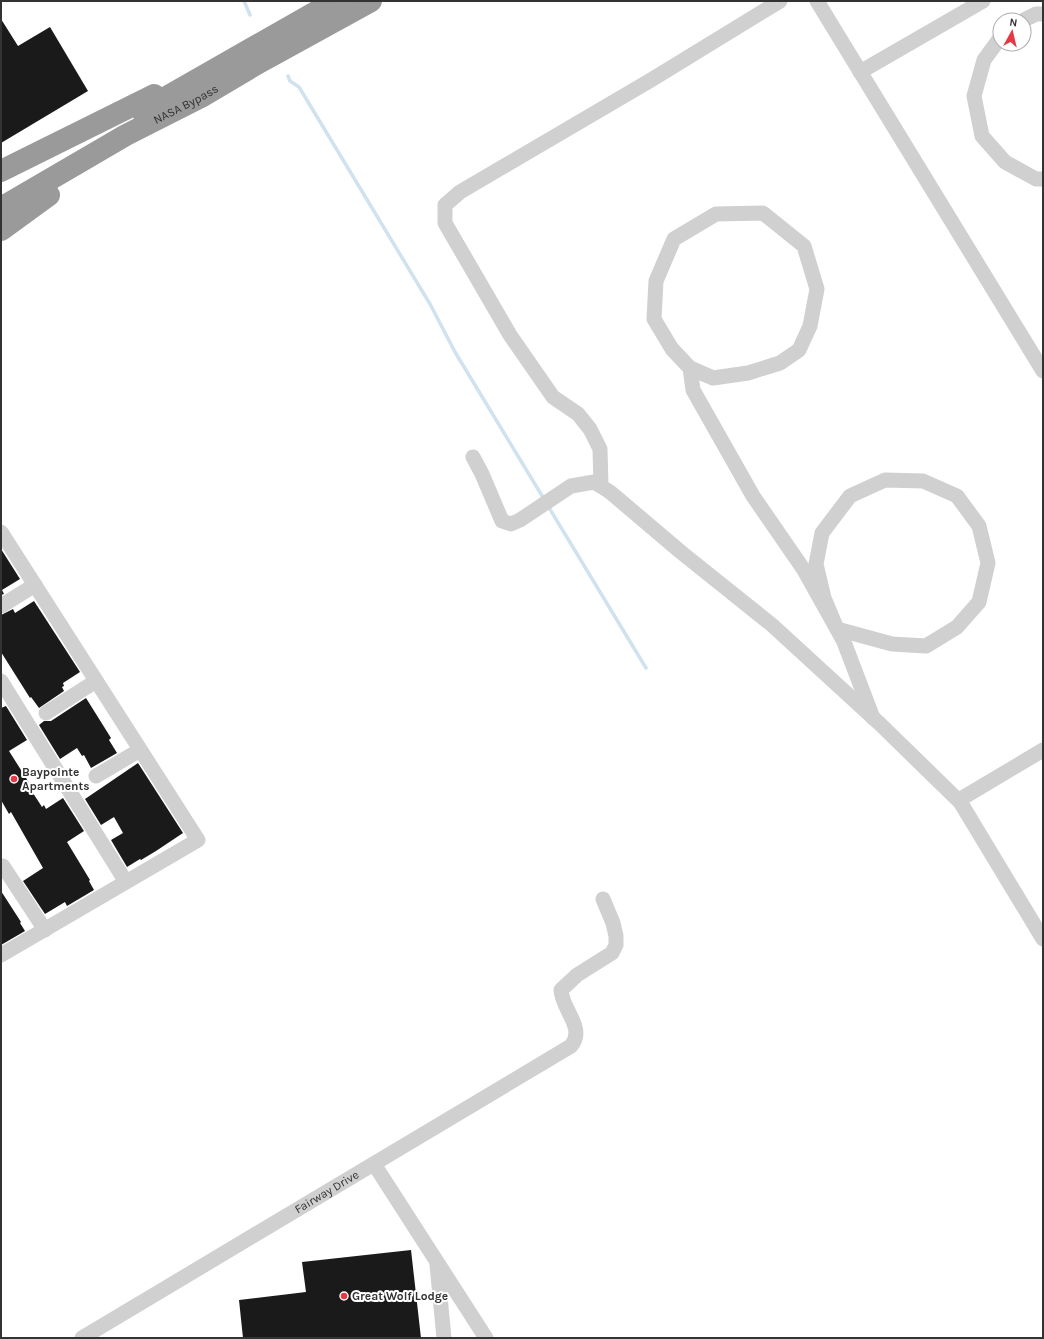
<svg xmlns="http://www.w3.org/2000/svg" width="1044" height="1339" font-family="Karla,sans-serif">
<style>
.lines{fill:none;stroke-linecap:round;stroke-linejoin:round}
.stream{stroke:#cfe2ee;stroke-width:3.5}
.building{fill:#1a1a1a}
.minor{stroke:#d0d0d0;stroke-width:15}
.highway{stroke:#9a9a9a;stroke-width:22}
.poi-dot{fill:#e63946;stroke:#fff;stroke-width:1.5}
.labels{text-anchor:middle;stroke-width:4;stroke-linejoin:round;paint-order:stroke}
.street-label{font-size:12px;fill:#333;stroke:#fff}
.poi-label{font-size:12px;font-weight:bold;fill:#333;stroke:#fff;text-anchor:start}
</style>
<rect width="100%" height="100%" fill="#fff"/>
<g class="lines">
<g class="stream">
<polyline points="244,1 250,15"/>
<polyline points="288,76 290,81 299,87 430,304 455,352 544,499"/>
<polyline points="548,506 646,668"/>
</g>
</g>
<g class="building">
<polygon points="1,19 18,46 50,27 88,91 1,143"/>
<polygon points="1,549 20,579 2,590 4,594 1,595"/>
<polygon points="34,601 80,672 63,683 64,686 62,687 64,691 39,708 31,697 30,698 1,652 1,615 13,609 15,613"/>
<polygon points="86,698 111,738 109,740 117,753 91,768 84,755 82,756 77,748 60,759 39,725 44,721 51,721"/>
<polygon points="6,706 27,740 9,751 33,789 31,790 42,807 44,805 46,809 63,798 84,831 67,842 90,880 89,881 94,890 67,906 65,902 45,914 23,881 43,868 11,812 9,814 1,800 1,708"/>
<polygon points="138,763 183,833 156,851 141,860 140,859 127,867 111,840 123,833 114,817 101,825 85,799"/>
<polygon points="1,891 21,922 20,923 25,931 1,945"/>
<polygon points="411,1250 421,1338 243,1338 239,1300 306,1292 302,1262"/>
</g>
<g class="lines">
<g class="minor">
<polyline points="817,1 1043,371"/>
<polyline points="1024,20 1036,14 1043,14"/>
<polyline points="1000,38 984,60 974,96 982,136 1005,162 1036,179 1043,179"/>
<polyline points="860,72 983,1"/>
<polyline points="690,368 713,378 748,373 780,363 799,350 810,326 817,289 804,246 763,213 716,214 674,239 656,281 654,319 672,349 690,368 693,390 753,496 804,570 837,629 844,642 873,718"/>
<polyline points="473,457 482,474 502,521 511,524 520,520 571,486 594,482 610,492 682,553 772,625 880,724 961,803"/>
<polygon points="885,480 923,481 957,496 979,526 988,563 979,602 957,627 926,646 892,644 837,629 824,598 816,564 822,533 850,496"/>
<polyline points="601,486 600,449 590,429 578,414 553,397 510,335 445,223 445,205 460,192 651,80 780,1"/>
<polyline points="1,532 198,840 1,955"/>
<polyline points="1,606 35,585"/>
<polyline points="1,681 126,882"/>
<polyline points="46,713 96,681"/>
<polyline points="1043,750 959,800 1043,939"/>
<polyline points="96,776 140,750"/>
<polyline points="1,867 3,866 45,930"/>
<polyline points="374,1164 486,1338"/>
<polyline points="437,1265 444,1338"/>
<path id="s1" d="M82 1338 571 1046C586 1028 562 1010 561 990L577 975 612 953 616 945V936L613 923 603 899"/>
</g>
<g class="highway">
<polyline points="142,111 335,1"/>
<polyline points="1,171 154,95"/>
<path id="s2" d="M1 208 126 135 201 97 260 62 371 1"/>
<polyline points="1,230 49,195"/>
</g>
</g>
<g class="poi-dot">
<circle cx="14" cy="779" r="4"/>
<circle cx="344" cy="1296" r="4"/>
</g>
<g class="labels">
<g class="street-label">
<text dy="4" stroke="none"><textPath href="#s2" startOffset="212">NASA Bypass</textPath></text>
<text dy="4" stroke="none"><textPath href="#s1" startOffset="285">Fairway Drive</textPath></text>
</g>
<g class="poi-label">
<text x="22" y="776">Baypointe<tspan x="22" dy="14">Apartments</tspan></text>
<text x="352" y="1300">Great Wolf Lodge</text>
</g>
</g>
<rect width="1044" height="1339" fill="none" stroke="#333333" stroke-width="4"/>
<g transform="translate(1012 32) rotate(8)"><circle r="19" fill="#ffffff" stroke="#adadad"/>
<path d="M0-3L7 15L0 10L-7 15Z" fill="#e63946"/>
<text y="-6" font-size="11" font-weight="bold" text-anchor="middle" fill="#333333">N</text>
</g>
</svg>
